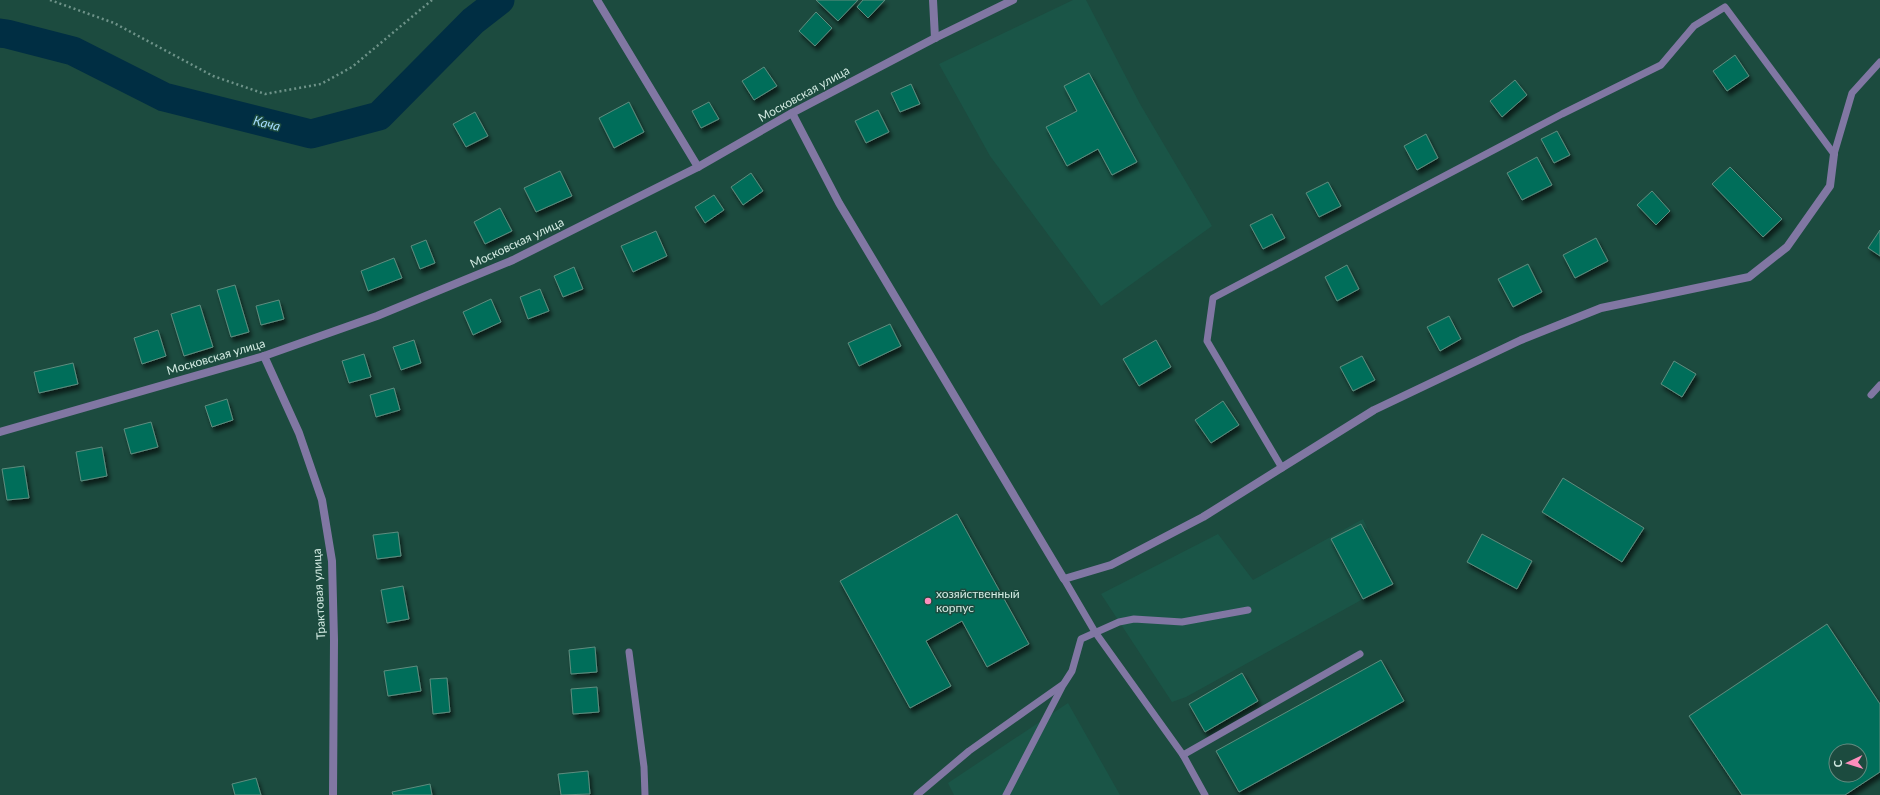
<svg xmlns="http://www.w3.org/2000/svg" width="1880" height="795" font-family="Lato,sans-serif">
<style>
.built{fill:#1a5547}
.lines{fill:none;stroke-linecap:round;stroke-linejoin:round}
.river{stroke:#002e43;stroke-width:29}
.building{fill:#046e5a;stroke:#5e8d7f;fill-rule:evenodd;filter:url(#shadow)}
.path{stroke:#6e9389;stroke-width:2.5;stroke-dasharray:2 3;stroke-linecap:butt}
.service{stroke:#8177a3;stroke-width:7}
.minor{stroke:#8177a3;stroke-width:8}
.tertiary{stroke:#8177a3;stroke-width:8}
.poi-dot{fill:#fe8ebd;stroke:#1c4b3f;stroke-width:1.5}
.labels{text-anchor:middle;stroke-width:3;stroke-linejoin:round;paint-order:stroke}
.street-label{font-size:12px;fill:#d3ebe3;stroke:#1c4b3f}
.poi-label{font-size:12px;fill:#d3ebe3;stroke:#1c4b3f;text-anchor:start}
.water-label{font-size:13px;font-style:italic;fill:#a3dafa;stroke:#1c4b3f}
</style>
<defs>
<filter id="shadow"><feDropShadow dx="2.5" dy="4.5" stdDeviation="2" flood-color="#0009"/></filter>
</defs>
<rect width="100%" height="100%" fill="#1c4b3f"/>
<g class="built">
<polygon points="1073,0 1086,0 1140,104 1212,226 1101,306 990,156 939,64"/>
<polygon points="1363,519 1393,584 1363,599 1186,697 1172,702 1101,594 1218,534 1253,580"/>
<polygon points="1068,703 1120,795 954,795 948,783"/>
</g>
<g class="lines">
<polyline class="river" points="0,33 7,34 73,51 164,97 311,134 379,116 473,21 500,0"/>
</g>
<g class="building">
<polygon points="816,0 858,0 838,21"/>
<polygon points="863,0 885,0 868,18 857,7"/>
<polygon points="816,12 832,28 815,46 799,31"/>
<polygon points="1735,55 1749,76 1727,91 1713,71"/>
<polygon points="764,67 777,86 754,100 742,81"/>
<polygon points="1089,73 1137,162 1112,175 1098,149 1067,166 1046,127 1077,111 1064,86"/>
<polygon points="1515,80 1527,95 1502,117 1490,101"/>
<polygon points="911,84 920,104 900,112 891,93"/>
<polygon points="629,102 644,132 614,148 599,118"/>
<polygon points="709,102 719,119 701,128 692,111"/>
<polygon points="878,110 889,132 866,143 855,121"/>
<polygon points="475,112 488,136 466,147 453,124"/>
<polygon points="1557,131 1570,155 1554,163 1541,139"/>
<polygon points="1426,134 1438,158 1417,170 1404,146"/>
<polygon points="1537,157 1552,185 1522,200 1507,173"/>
<polygon points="1730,167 1782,219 1763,237 1712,184"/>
<polygon points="560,171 572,196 536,212 524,188"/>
<polygon points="751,173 763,191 743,205 731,187"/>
<polygon points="1328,182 1341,206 1319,217 1306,193"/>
<polygon points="1652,191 1670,211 1656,225 1637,205"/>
<polygon points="714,195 724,210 705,223 695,207"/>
<polygon points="500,208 512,231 485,244 474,222"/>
<polygon points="1272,214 1285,238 1263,249 1250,225"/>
<polygon points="1880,230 1880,256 1868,248"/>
<polygon points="656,231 667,256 633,272 621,246"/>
<polygon points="1596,238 1608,261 1575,278 1563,255"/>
<polygon points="426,240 435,263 420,269 411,246"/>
<polygon points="394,258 402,278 368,291 361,271"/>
<polygon points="1528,264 1542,292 1513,307 1498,279"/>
<polygon points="1347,265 1359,289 1337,301 1325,277"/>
<polygon points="574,267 583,289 563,297 554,276"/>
<polygon points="235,285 249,332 231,337 217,290"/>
<polygon points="540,289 549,311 528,319 520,297"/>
<polygon points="491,299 501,322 473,335 463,312"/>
<polygon points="279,300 284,319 261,325 256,306"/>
<polygon points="200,305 213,347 184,356 171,314"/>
<polygon points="1449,316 1461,339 1440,351 1427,327"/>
<polygon points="890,324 901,346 859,366 848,343"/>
<polygon points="158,330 166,356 142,364 134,338"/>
<polygon points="414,340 421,363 401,370 393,347"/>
<polygon points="1156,340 1171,367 1139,386 1123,359"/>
<polygon points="364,354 371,377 349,383 342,361"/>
<polygon points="1362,356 1375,380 1353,391 1340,367"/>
<polygon points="1674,361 1696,374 1682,397 1661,384"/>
<polygon points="73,363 78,384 39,393 34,372"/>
<polygon points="394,388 400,410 376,417 370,395"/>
<polygon points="227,399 233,420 212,427 205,406"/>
<polygon points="1223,401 1239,425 1211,443 1195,420"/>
<polygon points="151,422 158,447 131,454 124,429"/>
<polygon points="102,447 107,476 81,481 76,452"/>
<polygon points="24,466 29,498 7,500 2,469"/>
<polygon points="1563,478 1644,528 1622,562 1542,512"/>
<polygon points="957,514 1029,644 987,667 962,621 926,641 951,686 910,708 840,581"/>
<polygon points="1361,524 1393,584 1363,599 1331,539"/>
<polygon points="398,532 401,556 377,559 373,535"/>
<polygon points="1482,534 1532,561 1517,589 1467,562"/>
<polygon points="403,586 409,619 387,623 381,590"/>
<path d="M1827 624 1880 704V772L1845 795H1742L1689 716ZM1836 751H1860V775H1836Z"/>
<polygon points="595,647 597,672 571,674 569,650"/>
<polygon points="1381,660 1404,701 1239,792 1216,751"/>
<polygon points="417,666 421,691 388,696 384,671"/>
<polygon points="1242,673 1258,701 1205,732 1189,704"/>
<polygon points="447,678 450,712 433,714 430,679"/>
<polygon points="597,687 599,712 573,714 571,689"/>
<polygon points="588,771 590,794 561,795 558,774"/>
<polygon points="256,778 261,795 235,795 232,784"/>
<polygon points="430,784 432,795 393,795 392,792"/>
</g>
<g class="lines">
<polyline class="path" points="50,0 114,23 213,76 265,94 321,84 352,67 432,0"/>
<g class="service">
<polyline points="1834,154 1852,93 1880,62"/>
<polyline points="1871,395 1880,385"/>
<polyline points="1282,468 1207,341 1213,298 1562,114 1661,65 1694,26 1725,7 1834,154"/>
<polyline points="1064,579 1095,632 1183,755 1205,795"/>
<polyline points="629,652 644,767 645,795"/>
<polyline points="1183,755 1360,654"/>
<polyline points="917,795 969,751 1062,685"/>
<polyline points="1006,795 1063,685 1072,671 1081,639 1119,622 1134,619 1182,622 1248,610"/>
</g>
<g class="minor">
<polyline points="597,0 698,167"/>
<polyline points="933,0 935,38"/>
<polyline points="792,113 839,203 1064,579 1111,565 1203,517 1374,410 1521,340 1601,308 1749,277 1787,247 1830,186 1834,154"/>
</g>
<g class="tertiary">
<polyline points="264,356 299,433 322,500 332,561 334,640 333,795"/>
<polyline points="0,432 264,356 377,316 513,260 698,167 792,113 935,38 1013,0"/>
</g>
</g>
<circle class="poi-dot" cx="928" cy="601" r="4"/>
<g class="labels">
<g class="street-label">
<text transform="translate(804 94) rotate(-29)" y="4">Московская улица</text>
<text transform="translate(517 243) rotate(-25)" y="4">Московская улица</text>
<text transform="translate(216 357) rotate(-16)" y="4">Московская улица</text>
<text transform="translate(319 594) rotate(-93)" y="4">Трактовая улица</text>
</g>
<g class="poi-label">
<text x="936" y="598">хозяйственный<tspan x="936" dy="14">корпус</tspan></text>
</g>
<g class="water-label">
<text transform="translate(267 123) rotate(14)" y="5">Кача</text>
</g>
</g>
<g transform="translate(1848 763) rotate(266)"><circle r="19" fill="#1c4b3f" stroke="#658b81"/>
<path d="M0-3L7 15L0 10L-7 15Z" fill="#fe8ebd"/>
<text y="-6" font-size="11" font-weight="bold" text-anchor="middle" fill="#d3ebe3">С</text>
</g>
</svg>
